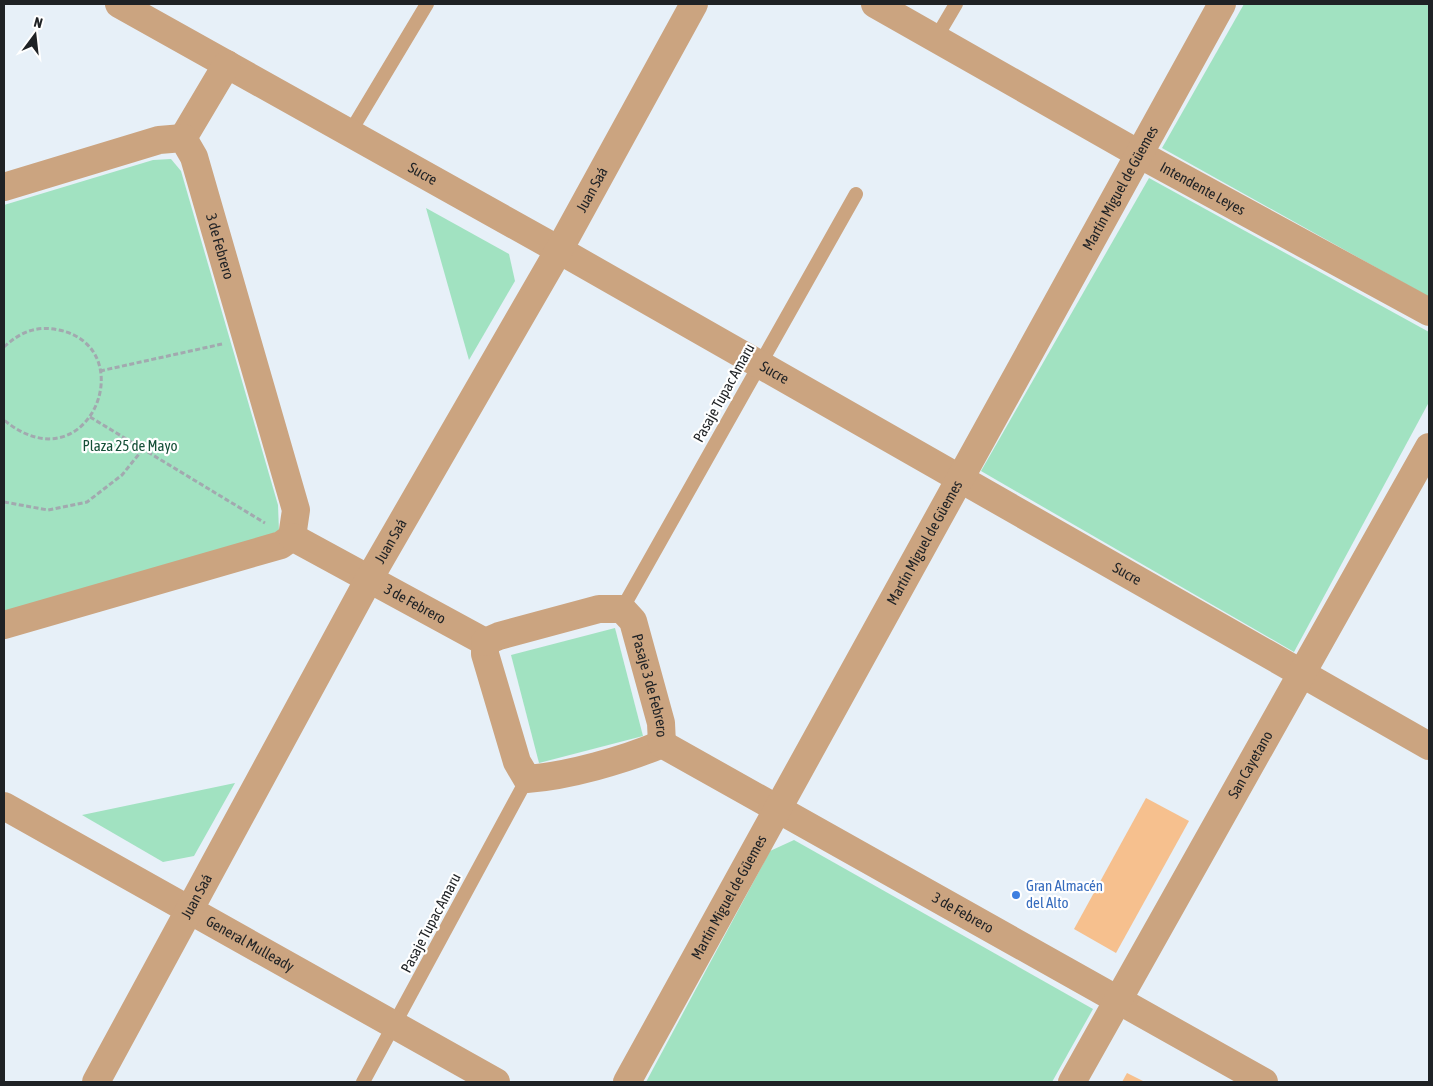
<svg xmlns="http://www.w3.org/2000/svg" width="1433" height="1086" font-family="'Asap Condensed',sans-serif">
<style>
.green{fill:#a1e2c1}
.building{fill:#f6c08e}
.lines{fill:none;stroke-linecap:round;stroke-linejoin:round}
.path{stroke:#a2a9af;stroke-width:3;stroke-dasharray:5 2.5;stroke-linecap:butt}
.service{stroke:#cba480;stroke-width:14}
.minor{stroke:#cba480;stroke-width:28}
.shop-dot{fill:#3f7fe0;stroke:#fff;stroke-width:2}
.labels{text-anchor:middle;stroke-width:4.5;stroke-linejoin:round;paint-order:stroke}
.street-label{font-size:15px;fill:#1f2225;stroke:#fff}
.park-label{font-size:15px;fill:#154f37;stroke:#fff}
.shop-label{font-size:15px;fill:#366cbe;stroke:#fff;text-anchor:start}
</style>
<rect width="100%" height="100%" fill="#e7f0f8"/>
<g class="green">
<polygon points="1244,4 1429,4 1429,297 1162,148"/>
<polygon points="171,159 181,171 278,505 279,531 251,542 4,614 4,205 153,160"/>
<polygon points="1149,178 1429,332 1429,402 1294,652 981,471"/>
<polygon points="426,208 509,254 515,281 469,360"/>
<polygon points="615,628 643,736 539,763 511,655"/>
<polygon points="235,783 194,856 163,862 82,815"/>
<polygon points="794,840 1093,1009 1052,1082 646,1082 770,851"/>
</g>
<g class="building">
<polygon points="1146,798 1189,821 1116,953 1074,929"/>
<polygon points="1127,1073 1145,1082 1122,1082"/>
</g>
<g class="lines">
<g class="path">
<path d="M4 347C20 332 37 325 59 330 144 348 88 489 4 420"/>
<polyline points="100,371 222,344"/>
<polyline points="90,417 265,523"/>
<polyline points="4,502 48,510 87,502 122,475 143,449"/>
</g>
<g class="service">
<polyline points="936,38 956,4"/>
<polyline points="349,134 427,4"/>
<polyline points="622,609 856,194"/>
<polyline points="363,1082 527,779"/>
</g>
<g class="minor">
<path id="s1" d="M119 4 559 250 1429 746"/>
<path id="s2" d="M875 4 1139 154 1429 312"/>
<polyline points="183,138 227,64"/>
<path id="s3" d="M4 187 159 140 183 138 194 157 296 510 292 537 281 545 4 625"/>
<path id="s4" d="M292 537 485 642"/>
<path d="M485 642V654L517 762 527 779C568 776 624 760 662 744"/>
<path id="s5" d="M485 642 499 636 599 609H622L633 621 661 723 662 744"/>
<path id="s6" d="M662 744 1264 1082"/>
<path id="s7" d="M4 806 496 1082"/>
<path id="s8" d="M96 1082 369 579 559 250 694 4"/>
<path id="s9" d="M627 1082 1222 4"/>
<path id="s10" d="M1072 1082 1429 447"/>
</g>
</g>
<circle class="shop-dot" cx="1016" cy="895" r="5"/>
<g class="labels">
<g class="street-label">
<text dy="5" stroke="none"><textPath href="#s1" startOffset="348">Sucre</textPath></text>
<text dy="5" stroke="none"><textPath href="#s9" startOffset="1021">Martín Miguel de Güemes</textPath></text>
<text dy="5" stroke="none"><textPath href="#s8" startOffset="1021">Juan Saá</textPath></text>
<text dy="5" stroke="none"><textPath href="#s2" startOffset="376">Intendente Leyes</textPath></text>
<text dy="5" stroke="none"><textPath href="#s3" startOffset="301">3 de Febrero</textPath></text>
<text dy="5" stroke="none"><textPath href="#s1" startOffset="752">Sucre</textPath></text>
<text transform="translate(724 393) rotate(-61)" y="5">Pasaje Tupac Amaru</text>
<text dy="5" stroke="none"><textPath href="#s8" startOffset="616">Juan Saá</textPath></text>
<text dy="5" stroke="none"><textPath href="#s9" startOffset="616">Martín Miguel de Güemes</textPath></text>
<text dy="5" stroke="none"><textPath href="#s1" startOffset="1158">Sucre</textPath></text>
<text dy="5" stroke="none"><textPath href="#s4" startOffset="140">3 de Febrero</textPath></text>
<text dy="5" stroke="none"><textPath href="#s5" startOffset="225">Pasaje 3 de Febrero</textPath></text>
<text dy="5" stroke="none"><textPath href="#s10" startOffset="364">San Cayetano</textPath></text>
<text dy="5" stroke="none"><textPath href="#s8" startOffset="211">Juan Saá</textPath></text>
<text dy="5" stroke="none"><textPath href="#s9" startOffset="211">Martín Miguel de Güemes</textPath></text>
<text dy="5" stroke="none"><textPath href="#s6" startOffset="345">3 de Febrero</textPath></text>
<text transform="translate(431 923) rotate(-62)" y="5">Pasaje Tupac Amaru</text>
<text dy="5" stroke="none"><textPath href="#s7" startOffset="282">General Mulleady</textPath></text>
</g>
<g class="park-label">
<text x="130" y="451">Plaza 25 de Mayo</text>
</g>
<g class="shop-label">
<text x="1026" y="891">Gran Almacén<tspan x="1026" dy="17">del Alto</tspan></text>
</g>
</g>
<rect width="1433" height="1086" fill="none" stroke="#1f2225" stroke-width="10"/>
<g transform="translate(35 35) rotate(15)" stroke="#ffffff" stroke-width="4" paint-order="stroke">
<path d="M0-4L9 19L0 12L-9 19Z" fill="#1f2225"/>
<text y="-8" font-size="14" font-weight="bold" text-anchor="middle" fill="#1f2225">N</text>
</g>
</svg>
